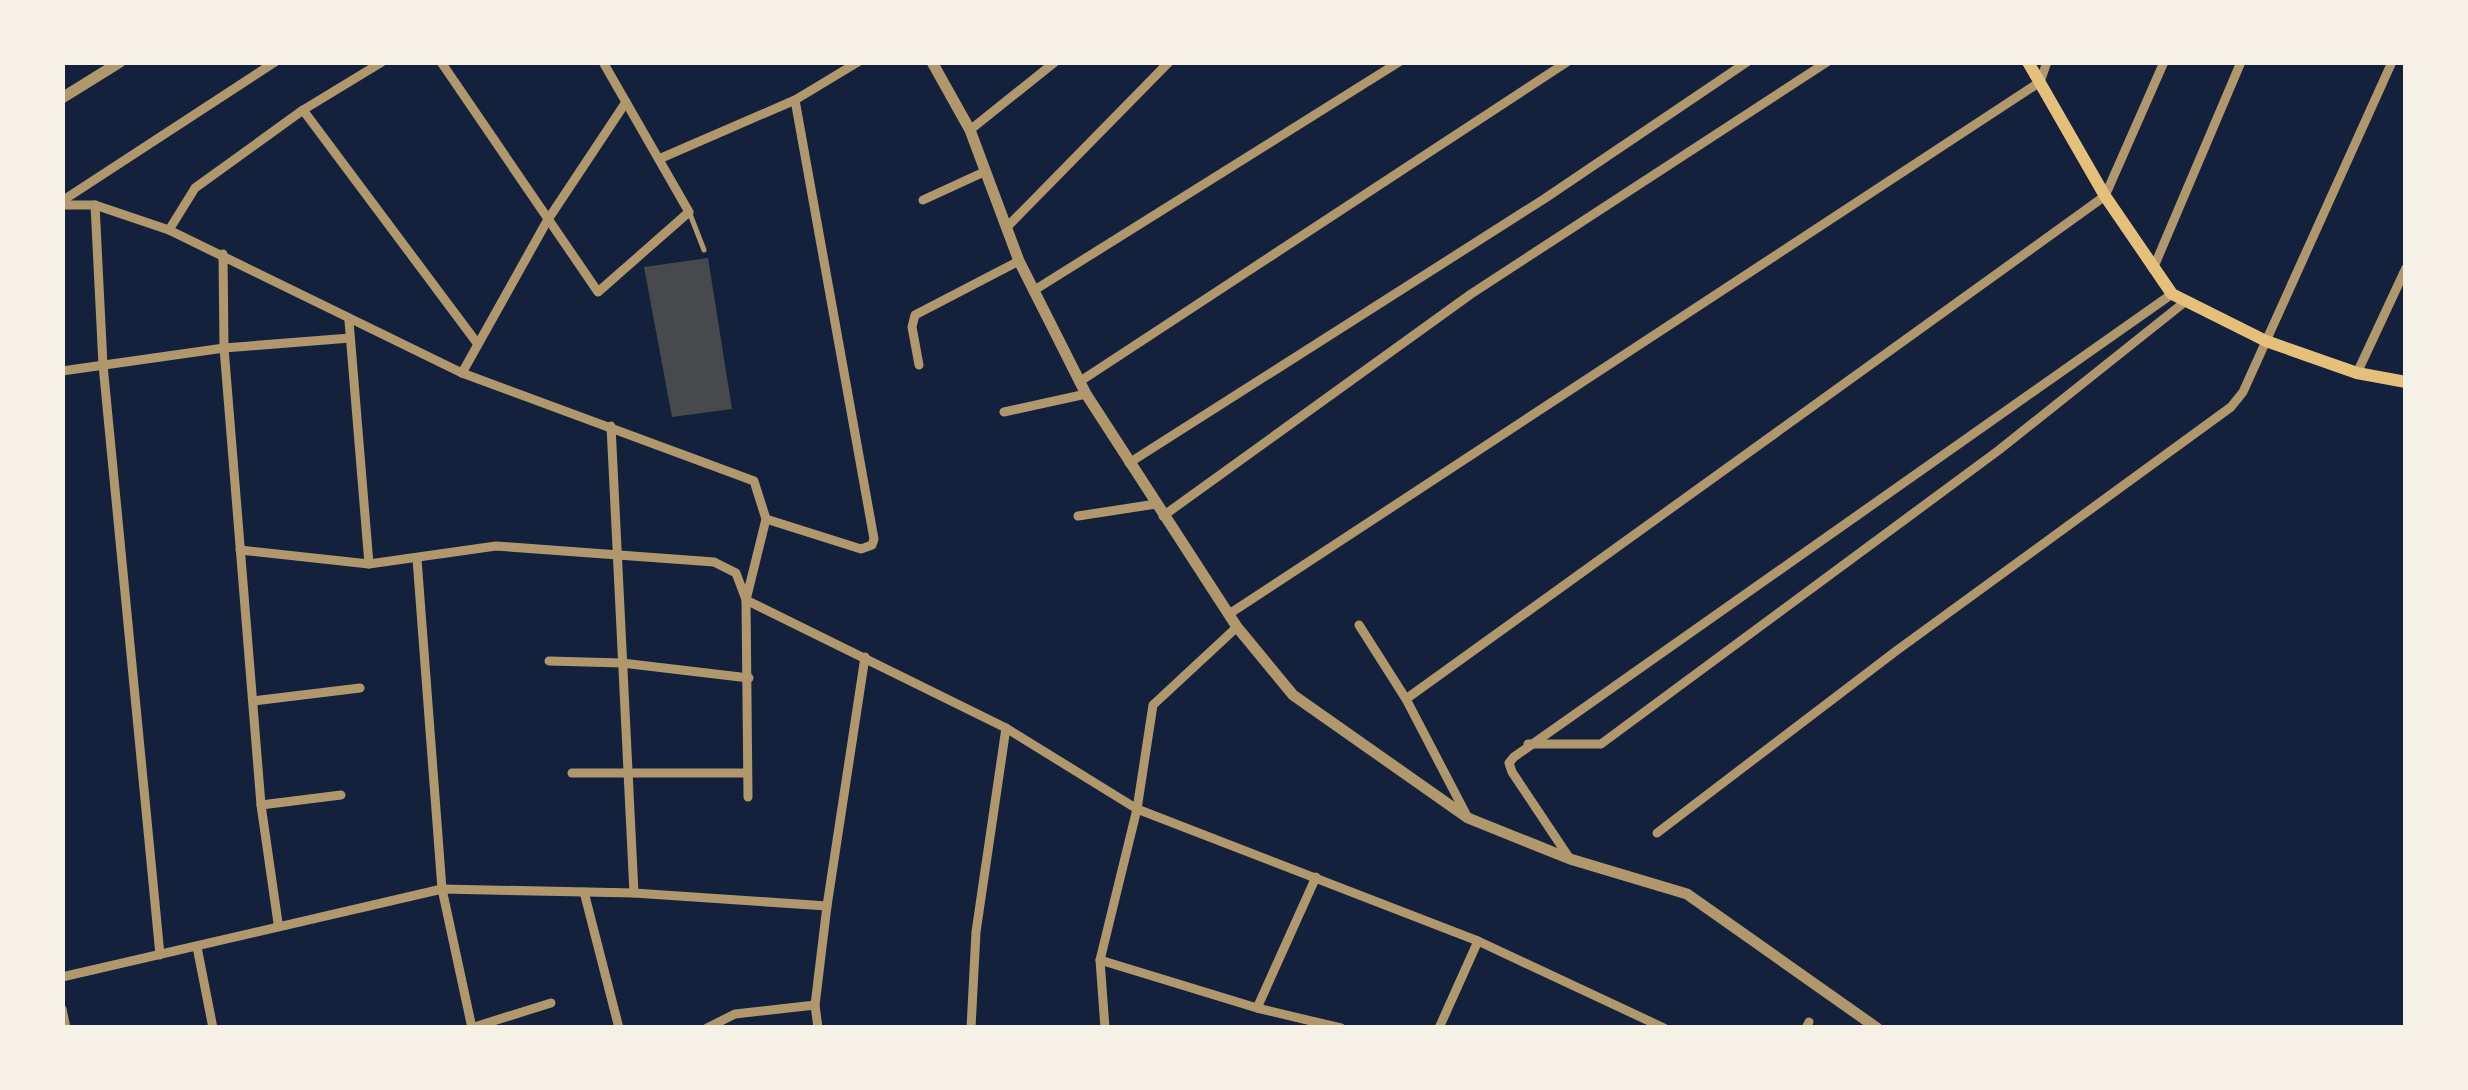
<svg xmlns="http://www.w3.org/2000/svg" width="2468" height="1090" font-family="Rubik,sans-serif">
<style>
.building{fill:#48494c}
.lines{fill:none;stroke-linecap:round;stroke-linejoin:round}
.service{stroke:#b1986c;stroke-width:5}
.minor{stroke:#b1986c;stroke-width:9}
.tertiary{stroke:#b1986c;stroke-width:11}
.secondary{stroke:#e5c07b;stroke-width:12}
</style>
<rect width="100%" height="100%" fill="#14213d"/>
<polygon class="building" points="708,258 732,409 672,417 644,267"/>
<g class="lines">
<polyline class="service" points="690,214 704,250"/>
<g class="minor">
<polyline points="441,62 598,292 689,212 603,62"/>
<polyline points="303,110 477,343"/>
<polyline points="970,130 1055,62"/>
<polyline points="659,159 795,100 858,62"/>
<polyline points="923,200 984,172"/>
<polyline points="62,201 275,62"/>
<polyline points="62,205 95,205 169,230 462,373 754,481 766,519 746,600 748,797"/>
<polyline points="95,205 103,365 160,955"/>
<polyline points="1006,228 1169,62"/>
<polyline points="169,230 195,188 303,110 382,62"/>
<polyline points="223,254 224,348 261,805 278,923"/>
<polyline points="2153,269 2241,62"/>
<polyline points="1033,291 1399,62"/>
<polyline points="349,321 369,564"/>
<polyline points="919,365 912,327 915,315 1019,261"/>
<polyline points="62,371 224,348 350,338"/>
<polyline points="462,373 547,221 626,102"/>
<polyline points="2357,373 2406,268"/>
<polyline points="1079,382 1567,62"/>
<polyline points="1004,412 1086,394"/>
<polyline points="611,426 634,893"/>
<polyline points="1129,463 1544,199 1747,62"/>
<polyline points="1078,516 1156,504"/>
<polyline points="1163,516 1471,294 1827,62"/>
<polyline points="766,519 861,549 872,545 874,539 795,100"/>
<polyline points="240,550 369,564 496,546 714,562 736,573 745,597"/>
<polyline points="417,559 442,889 472,1028"/>
<polyline points="746,600 1006,728 1137,809 1478,941 1664,1028"/>
<polyline points="1229,614 2040,82 2047,62"/>
<polyline points="1359,625 1406,699 1467,816"/>
<polyline points="549,661 622,663 749,678"/>
<polyline points="1406,699 2105,196 2164,62"/>
<polyline points="253,701 360,688"/>
<polyline points="1528,744 1601,744 1999,450 2186,301"/>
<polyline points="572,773 747,773"/>
<polyline points="261,805 341,795"/>
<polyline points="1657,833 1896,651 2231,407 2243,392 2392,62"/>
<polyline points="1570,859 1512,772 1509,763 1514,757 2172,294"/>
<polyline points="584,892 619,1028"/>
<polyline points="197,947 213,1028"/>
<polyline points="1100,960 1257,1008 1341,1028"/>
<polyline points="62,977 442,889 634,893 827,906"/>
<polyline points="1257,1008 1316,877"/>
<polyline points="62,1009 66,1028"/>
<polyline points="471,1028 551,1003"/>
<polyline points="707,1028 735,1014 815,1005"/>
<polyline points="818,1028 815,1005 827,906 865,657"/>
<polyline points="971,1028 976,932 1006,728"/>
<polyline points="1105,1028 1100,960 1137,809 1153,705 1237,627"/>
<polyline points="1439,1028 1478,941"/>
<polyline points="1806,1028 1809,1022"/>
</g>
<g class="tertiary">
<polyline points="932,62 970,130 1019,261 1086,394 1237,627 1293,695 1468,818 1570,859 1687,894 1877,1028"/>
<polyline points="62,98 120,62"/>
</g>
<polyline class="secondary" points="2028,62 2105,196 2172,294 2266,341 2357,373 2406,382"/>
</g>
<rect width="2468" height="1090" fill="none" stroke="#f6f1e7" stroke-width="130"/>
</svg>
